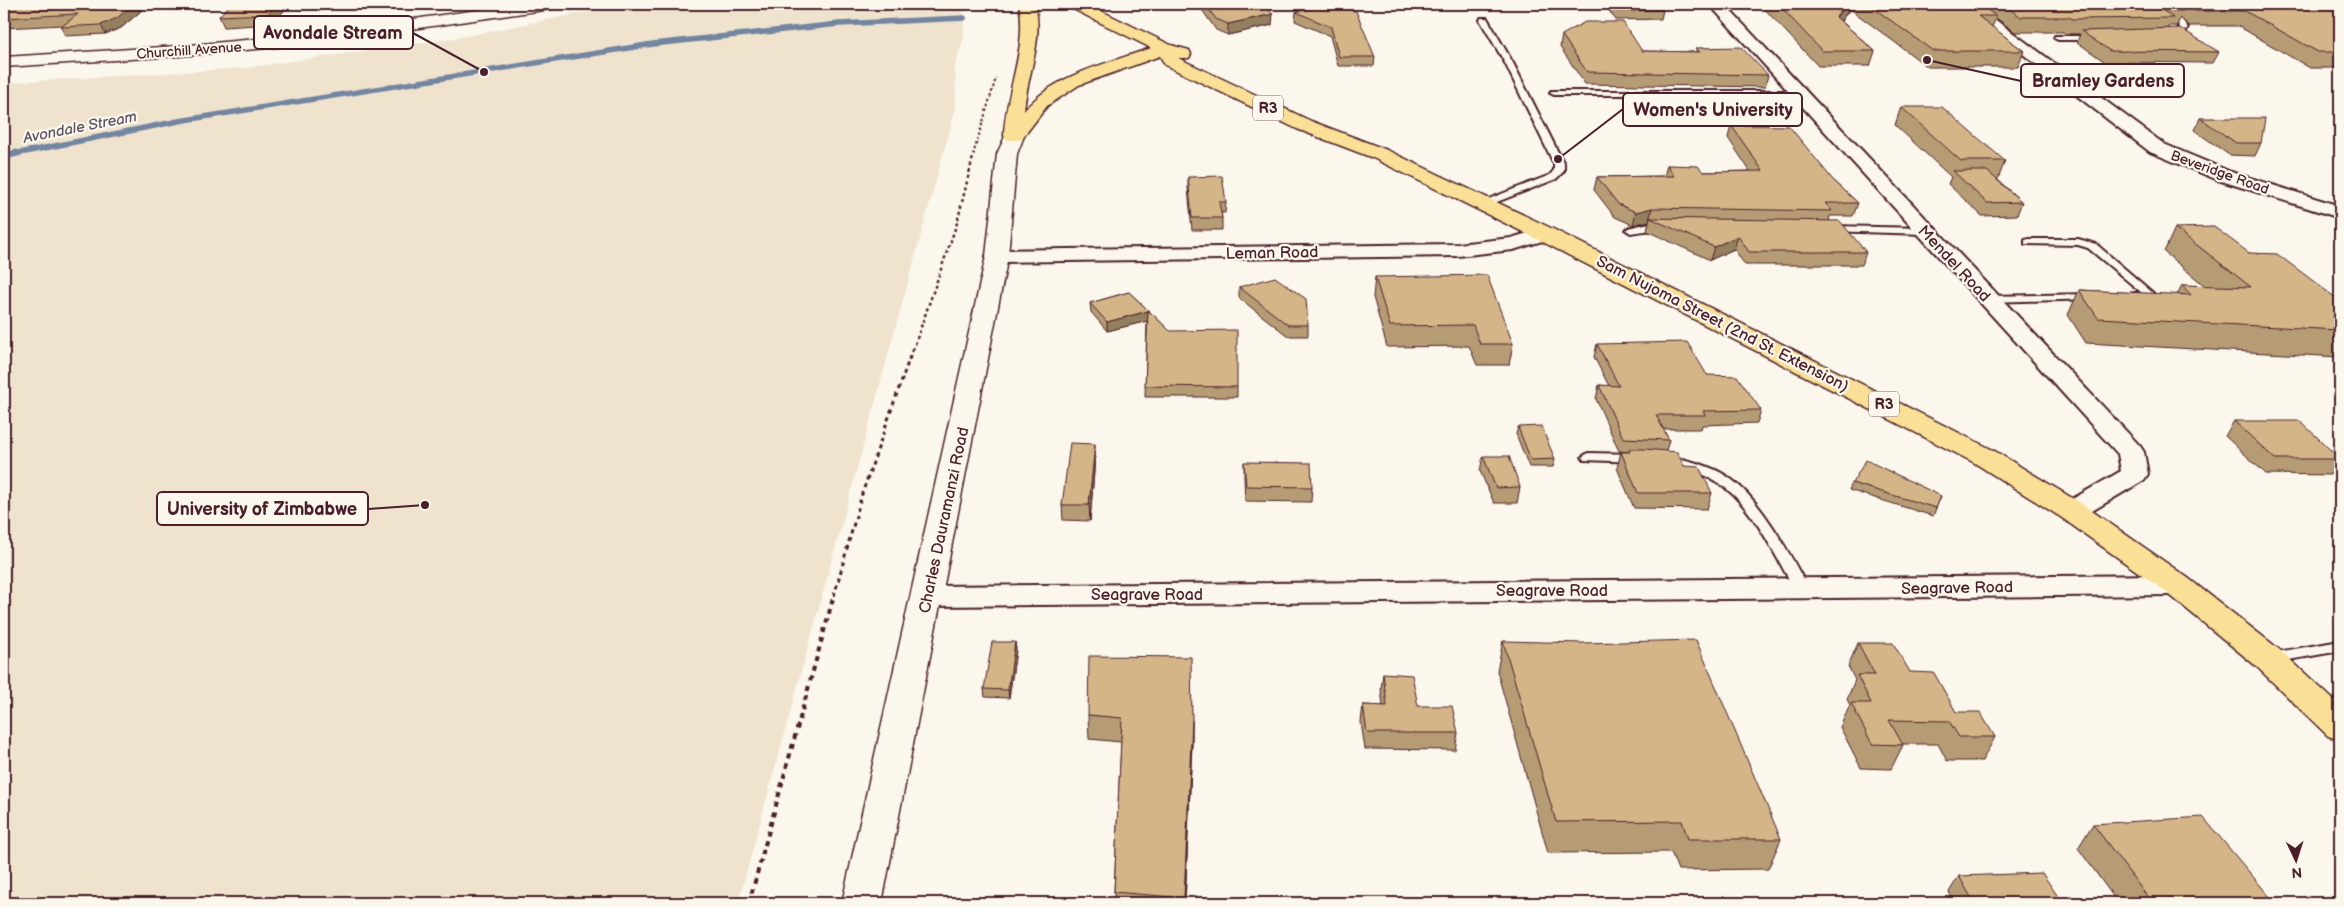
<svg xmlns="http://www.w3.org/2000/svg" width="2344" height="907" font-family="'Balsamiq Sans',sans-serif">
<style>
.built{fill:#efe3ce}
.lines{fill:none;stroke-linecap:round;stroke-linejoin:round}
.stream-far1{stroke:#7385a0;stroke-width:5.5}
.stream{stroke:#7385a0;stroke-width:7}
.service-casing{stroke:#4a1f2b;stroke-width:4}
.minor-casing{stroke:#4a1f2b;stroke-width:4}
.tertiary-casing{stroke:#4a1f2b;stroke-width:3}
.secondary-casing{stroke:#4a1f2b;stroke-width:3}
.trunk-casing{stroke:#4a1f2b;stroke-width:3}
.path-far3{stroke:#4a1f2b;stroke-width:2;stroke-dasharray:2.5 2.5;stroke-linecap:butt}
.path-far2{stroke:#4a1f2b;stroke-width:2.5;stroke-dasharray:3 3;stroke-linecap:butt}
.path-far1{stroke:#4a1f2b;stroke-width:3;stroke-dasharray:4 4;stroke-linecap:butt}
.path{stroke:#4a1f2b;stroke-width:4;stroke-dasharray:5 5;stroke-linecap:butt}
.service{fill:#fbf7ec;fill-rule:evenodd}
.minor{fill:#fbf7ec;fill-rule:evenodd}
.tertiary{fill:#fbf7ec;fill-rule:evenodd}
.secondary{fill:#fbf7ec;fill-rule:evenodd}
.trunk{fill:#fadf96;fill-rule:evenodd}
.wall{fill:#b69c75;stroke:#4a1f2b}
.shaded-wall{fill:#947f5f;stroke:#4a1f2b}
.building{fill:#d4b588;stroke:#4a1f2b}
.labels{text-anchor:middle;stroke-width:4.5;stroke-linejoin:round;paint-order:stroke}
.far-street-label{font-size:14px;fill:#4a1f2b;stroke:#fbf7ec}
.shield{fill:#fbf7ec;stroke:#7f6065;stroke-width:1}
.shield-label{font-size:15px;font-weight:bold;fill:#4a1f2b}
.far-water-label{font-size:15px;font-style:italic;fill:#5e5266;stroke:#fbf7ec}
.street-label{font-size:16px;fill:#4a1f2b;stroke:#fbf7ec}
.leader{fill:none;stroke:#4a1f2b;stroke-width:2}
.callout-dot{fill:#4a1f2b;stroke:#fbf7ec;stroke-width:2}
.callout{fill:#fbf7ec;stroke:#4a1f2b;stroke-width:2}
.callout-label{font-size:18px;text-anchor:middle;font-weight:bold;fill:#4a1f2b}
</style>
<rect width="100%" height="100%" fill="#fbf7ec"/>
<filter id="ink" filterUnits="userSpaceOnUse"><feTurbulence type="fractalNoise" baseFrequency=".02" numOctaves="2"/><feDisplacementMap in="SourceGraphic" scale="10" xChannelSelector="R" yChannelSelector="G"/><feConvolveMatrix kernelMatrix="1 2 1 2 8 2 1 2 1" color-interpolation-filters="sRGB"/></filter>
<g filter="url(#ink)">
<polygon class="built" points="627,4 963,4 964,37 955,66 956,107 738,903 4,903 4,83 245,68 461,37"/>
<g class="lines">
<polyline class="stream-far1" points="10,155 179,121 653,44 839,24 964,18"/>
<polyline class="stream" points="4,156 17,153"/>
<defs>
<g id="service">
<path d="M2149 4C2163 4 2181 16 2188 28L2184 34 2165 39V35L2180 28 2177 22Z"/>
<polygon points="1481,18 1487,18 1513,63 1564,164 1564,171 1556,179 1484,207 1481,206 1481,202 1550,175 1554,170 1554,164 1505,63 1480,20"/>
<polygon points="2055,36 2096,36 2100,38 2096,40 2058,40 2054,38"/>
<polygon points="1551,91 1798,91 1802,93 1798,95 1554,95 1550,93"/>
<path d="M1649 223H1665L1670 226C1665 230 1640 231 1631 233L1626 230 1628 228Z"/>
<polygon points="1830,226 1925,228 1930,231 1925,234 1827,231 1825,229"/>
<polygon points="2029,239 2078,239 2096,244 2153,293 2146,298 2129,298 2129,294 2141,292 2088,248 2078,245 2025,244 2025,240"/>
<polygon points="2091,294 2095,295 2095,299 1988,302 1983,299 1988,296"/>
<polygon points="1588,453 1637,454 1643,458 1637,462 1584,460 1582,457"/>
<path d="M1667 456C1688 460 1710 465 1728 477 1762 500 1789 553 1808 588L1806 591H1796C1775 557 1753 504 1717 482 1700 471 1682 468 1663 463L1661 460Z"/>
<polygon points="2340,641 2340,651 2271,663 2266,662 2264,658 2266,654 2271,653"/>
</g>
<g id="minor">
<polygon points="1709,4 1724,4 2140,446 2144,452 2148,474 2144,480 2082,517 2072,520 2062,517 2058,511 2062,505 2121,471 2118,454"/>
<polygon points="1958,4 1974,4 2164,144 2231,172 2340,206 2340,218 2218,180 2150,152"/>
<polygon points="1545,228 1552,230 1555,234 1552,238 1513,250 1458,256 997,262 989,261 986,256 989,251 997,250 1458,244 1511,238"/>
<polygon points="2177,575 2187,578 2192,585 2187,592 2177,595 928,606 917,603 913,596 917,589 928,586"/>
</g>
<polygon id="tertiary" points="1014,130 1021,132 1024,136 1017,154 1008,256 882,903 842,903 986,256 997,154 1007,132"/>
<polygon id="secondary" points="520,4 559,4 551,9 301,45 179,56 4,67 4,57 179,46 301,35"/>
<path id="trunk" d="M1019 4H1035C1044 41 1027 74 1024 111 1054 74 1107 64 1151 48L1069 7 1067 4H1087L1171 45 1189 50 1191 54 1189 58H1178L1311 121 1387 150 1553 229 1993 450 2082 504 2188 578 2280 650 2340 706V740L2328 736 2256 666 2166 592 2062 518 1973 462 1537 239 1373 158 1297 129 1165 65 1160 56 1079 85 1047 106 1021 140H1007L1004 136C1005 91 1028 49 1019 4Z"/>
</defs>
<use href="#service" class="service-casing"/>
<use href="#minor" class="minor-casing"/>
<use href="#tertiary" class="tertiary-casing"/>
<use href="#secondary" class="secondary-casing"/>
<use href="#trunk" class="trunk-casing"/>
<g class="path-far3">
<polyline points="571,10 605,4"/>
<polyline points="973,155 996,78"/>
</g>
<polyline class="path-far2" points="913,350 957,223 974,153"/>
<polyline class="path-far1" points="834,596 862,494 913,348"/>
<polyline class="path" points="749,903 834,595"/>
<use href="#service" class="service"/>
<use href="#minor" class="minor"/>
<use href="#tertiary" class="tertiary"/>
<use href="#secondary" class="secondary"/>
<use href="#trunk" class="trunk"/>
</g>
<g class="wall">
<polygon points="4,4 149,4 121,28 105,34 65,36 61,27 63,25 4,28"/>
<polygon points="231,4 290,4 272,24 224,27 219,16"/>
<polygon points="1198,4 1262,4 1272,25 1228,35 1216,30"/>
<polygon points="1330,4 1375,57 1374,66 1338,66 1330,36 1295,21 1296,12"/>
<polygon points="1604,4 1657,4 1663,10 1661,19 1616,20"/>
<polygon points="1760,4 2340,4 2340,68 2310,68 2238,26 2189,26 2180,18 2177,26 2170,26 2169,28 2219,52 2213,63 2105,62 2077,42 2080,34 2066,34 2063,32 2015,32 1996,18 1992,27 2024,51 2018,67 1928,67 1850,9 1841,21 1875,51 1870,66 1818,66"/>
<polygon points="1562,35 1642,51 1696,52 1696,48 1768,75 1765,87 1585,84 1560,47"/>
<polygon points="1901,107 2005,161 1998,179 1997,179 2022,202 2017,215 1982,216 1948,184 1951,177 1895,125"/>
<polygon points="2200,118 2261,143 2255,156 2229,155 2194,130"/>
<polygon points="1731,125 1833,180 1858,203 1853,216 1830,216 1829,221 1866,252 1862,265 1745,265 1734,249 1710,260 1647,231 1649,221 1633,225 1615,217 1594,190 1597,177 1664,176 1667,165 1703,172 1750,171 1728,138"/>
<polygon points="1188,177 1226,202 1225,213 1221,213 1222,218 1222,230 1192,230 1188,188"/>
<polygon points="2175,228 2249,253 2340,301 2340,357 2086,343 2068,315 2079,290 2177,295 2182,285 2205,286 2164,252"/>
<polygon points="1375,277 1513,344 1509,365 1477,365 1469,346 1387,347 1373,297"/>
<polygon points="1239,287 1308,325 1308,336 1288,336 1239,298"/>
<polygon points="1129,292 1170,331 1237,387 1237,397 1145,397 1147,321 1107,331 1091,312 1090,303"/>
<polygon points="1597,344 1707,375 1761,410 1757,423 1702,425 1701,429 1663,429 1669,440 1666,451 1684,466 1712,493 1707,509 1634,508 1617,468 1621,452 1628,452 1619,451 1596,399 1599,385 1609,386 1594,357"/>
<polygon points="2234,421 2340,459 2330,475 2266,474 2225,436"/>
<polygon points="1518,427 1555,459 1553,467 1529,467 1516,434"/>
<polygon points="1483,456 1520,487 1517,503 1494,503 1480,471"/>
<polygon points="1095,459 1090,521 1063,520 1062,505"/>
<polygon points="1244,462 1312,487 1311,502 1245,501 1244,478"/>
<polygon points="1852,483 1941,496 1933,516 1849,490"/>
<polygon points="1503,641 1781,839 1768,869 1678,870 1671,852 1548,853 1497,671"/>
<polygon points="1015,642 1016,650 1009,698 985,697 984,689"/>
<polygon points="1858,643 1910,672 1956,712 1995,737 1982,761 1947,761 1938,744 1902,744 1903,745 1891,769 1861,768 1840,727 1850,705 1847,699 1855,680 1848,666"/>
<polygon points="1383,673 1418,706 1458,733 1455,750 1365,749 1361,722 1363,705 1383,706 1381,689"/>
<polygon points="1088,715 1192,720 1192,743 1185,903 1114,903 1114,892 1121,742 1089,739"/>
<polygon points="2093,824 2270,897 2264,903 2118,903 2078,848"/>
<polygon points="1959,876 2059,898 2055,903 1955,903 1949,892"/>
</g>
<g class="shaded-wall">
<polygon points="134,4 149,4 121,28 105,34 101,25"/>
<polygon points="276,4 290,4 272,24 268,14"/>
<polygon points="1847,4 1852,4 1850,9 1832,32 1836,17"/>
<polygon points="1273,14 1272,25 1228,35 1228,24"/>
<polygon points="1652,208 1649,221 1633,225 1636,212"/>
<polygon points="1738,236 1734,249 1710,260 1714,247"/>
<polygon points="1148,311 1148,321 1107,331 1107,322"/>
<polygon points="1095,444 1095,459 1090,521 1089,505"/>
<polygon points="1015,642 1016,650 1009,698 1008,690"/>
<polygon points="1192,720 1192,743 1185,903 1184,903"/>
</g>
<g class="building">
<polygon points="4,4 134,4 117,18 101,25 61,27 78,14 4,18"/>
<polygon points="231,4 276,4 268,14 219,16"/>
<polygon points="1205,4 1262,4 1273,14 1228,24 1216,19"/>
<polygon points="1330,4 1337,4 1356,11 1375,57 1339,57 1331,27 1296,12"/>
<polygon points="1612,4 1657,4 1663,10 1618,11"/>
<polygon points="1778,4 1847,4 1836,17 1875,51 1822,51"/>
<polygon points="1868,4 1979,4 1996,16 1978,16 2024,51 1933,51"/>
<polygon points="2003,4 2174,4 2183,11 2162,10 2173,18 2072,19 2069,17 2021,17"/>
<polygon points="2188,4 2340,4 2340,52 2318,52 2245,11 2195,11"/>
<polygon points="1585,22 1623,22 1642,51 1700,52 1696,48 1741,47 1768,75 1587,72 1562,35"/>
<polygon points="2180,28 2219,52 2110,51 2081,31"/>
<polygon points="1901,107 1942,107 2005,161 1961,161"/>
<polygon points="2200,118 2265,118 2261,143 2236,143"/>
<polygon points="1731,125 1789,126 1833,180 1858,203 1825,203 1832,211 1652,208 1636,212 1618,204 1597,177 1674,176 1667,165 1698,166 1703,172 1763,171"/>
<polygon points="1953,171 1987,171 2022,202 1987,203"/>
<polygon points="1222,176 1226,202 1219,202 1222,218 1192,218 1188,177"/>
<polygon points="1650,218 1840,221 1866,252 1749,252 1738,236 1714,247"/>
<polygon points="2214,227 2249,253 2277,254 2340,301 2340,330 2098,318 2079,290 2191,295 2182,285 2251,287 2175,228"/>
<polygon points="1487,275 1513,344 1480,344 1473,325 1390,326 1375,277"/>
<polygon points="1275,277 1306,299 1308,325 1288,325 1239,287"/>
<polygon points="1129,292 1170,331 1237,330 1237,387 1145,386 1148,311 1107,322 1090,303"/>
<polygon points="1687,342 1707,375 1737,376 1761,410 1703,411 1705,415 1656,415 1669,440 1623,438 1599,385 1619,386 1597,344"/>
<polygon points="2234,421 2300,421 2340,459 2275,459"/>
<polygon points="1541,426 1555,459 1531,460 1518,427"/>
<polygon points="1070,443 1095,444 1089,505 1062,505"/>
<polygon points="1629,449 1645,449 1677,452 1684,466 1699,467 1712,493 1638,493 1621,452 1630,452"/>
<polygon points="1483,456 1509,456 1520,487 1496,488"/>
<polygon points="1866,460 1941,496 1936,508 1852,483"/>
<polygon points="1244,462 1311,463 1312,487 1246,486"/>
<polygon points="1696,640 1781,839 1688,839 1682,821 1556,822 1503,641 1583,643"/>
<polygon points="992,642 1015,642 1008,690 984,689"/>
<polygon points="1858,643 1893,643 1910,672 1934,673 1956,712 1980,712 1995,737 1959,737 1949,721 1889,720 1903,745 1872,744 1851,703 1871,703 1857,675 1875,675"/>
<polygon points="1089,656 1191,657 1192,720 1184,898 1114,892 1122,718 1088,715"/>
<polygon points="1383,673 1412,675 1418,706 1452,706 1458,733 1367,733 1363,705 1387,706"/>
<polygon points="2203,817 2270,897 2164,903 2152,903 2093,824"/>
<polygon points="2042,873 2059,898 1973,901 1959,876"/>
</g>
</g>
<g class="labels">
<g class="far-street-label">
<text transform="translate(189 50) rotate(-4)" y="5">Churchill Avenue</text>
<text transform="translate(2220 172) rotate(20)" y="5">Beveridge Road</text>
</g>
<g class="shield">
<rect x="1253" y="95.5" width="30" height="25" rx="4"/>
<rect x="1869" y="391.5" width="30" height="25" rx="4"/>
</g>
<g class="shield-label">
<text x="1268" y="113">R3</text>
<text x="1884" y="409">R3</text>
</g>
<g class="far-water-label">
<text transform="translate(80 127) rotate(-11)" y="5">Avondale Stream</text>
</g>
<g class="street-label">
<text transform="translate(1272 252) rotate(-1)" y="6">Leman Road</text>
<text transform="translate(1955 263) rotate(47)" y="6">Mendel Road</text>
<text transform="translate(1723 323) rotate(27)" y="6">Sam Nujoma Street (2nd St. Extension)</text>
<text transform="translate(943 520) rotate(-78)" y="6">Charles Dauramanzi Road</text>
<text transform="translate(1957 587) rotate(-1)" y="6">Seagrave Road</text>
<text x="1552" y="596">Seagrave Road</text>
<text x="1147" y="600">Seagrave Road</text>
</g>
</g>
<path class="leader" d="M484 72L413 33M1927 60L2021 81M1558 159L1623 109M425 505L368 509"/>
<g class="callout-dot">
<circle cx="484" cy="72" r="5"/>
<circle cx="1927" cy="60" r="5"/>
<circle cx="1558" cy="159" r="5"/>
<circle cx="425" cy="505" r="5"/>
</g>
<g class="callout">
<rect x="254" y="16" width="159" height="33" rx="5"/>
<rect x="2021" y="64" width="163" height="33" rx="5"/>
<rect x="1623" y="93" width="179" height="33" rx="5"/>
<rect x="157" y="492" width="211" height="33" rx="5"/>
</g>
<g class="callout-label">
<text x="333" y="39">Avondale Stream</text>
<text x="2103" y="87">Bramley Gardens</text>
<text x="1713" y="116">Women's University</text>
<text x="262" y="515">University of Zimbabwe</text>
</g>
<rect width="2344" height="907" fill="none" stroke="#fbf7ec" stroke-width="20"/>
<rect x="10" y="10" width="2324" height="887" fill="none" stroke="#4a1f2b" stroke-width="2" filter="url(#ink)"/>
<g transform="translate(2296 860) rotate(176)" stroke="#fbf7ec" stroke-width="4" paint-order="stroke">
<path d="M0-4L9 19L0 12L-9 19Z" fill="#4a1f2b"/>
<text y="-8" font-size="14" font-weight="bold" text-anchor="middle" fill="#4a1f2b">N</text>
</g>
</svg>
